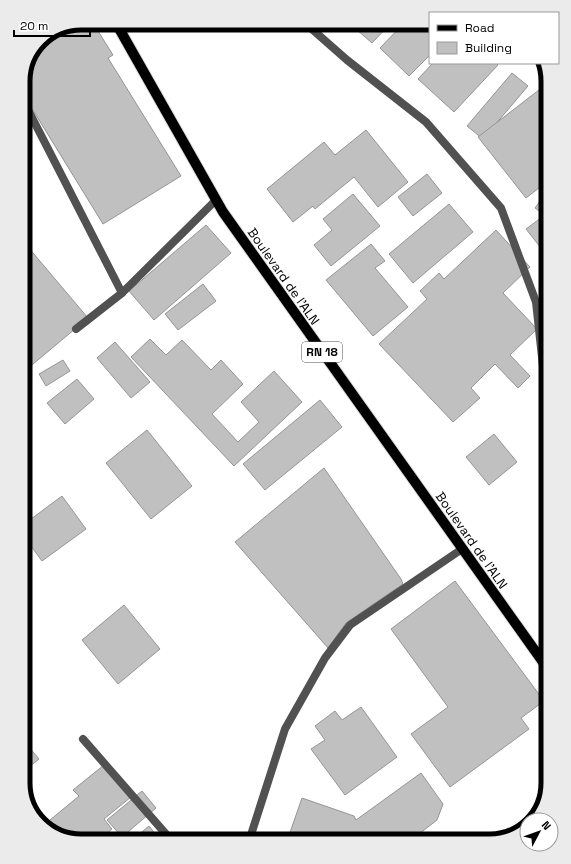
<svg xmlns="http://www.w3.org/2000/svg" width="571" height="864" font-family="'Space Grotesk',sans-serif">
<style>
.building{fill:#c0c0c0;stroke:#959595}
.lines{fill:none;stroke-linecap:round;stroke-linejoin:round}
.primary-casing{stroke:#dbdbdb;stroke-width:12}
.street{stroke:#515151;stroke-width:8}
.primary{stroke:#000;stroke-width:10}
.labels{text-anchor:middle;stroke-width:3;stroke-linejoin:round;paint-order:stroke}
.shield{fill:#fff;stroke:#4c4c4c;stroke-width:1}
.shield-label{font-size:12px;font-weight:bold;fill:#000}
.street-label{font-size:13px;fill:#000;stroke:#fff}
.rim{fill:none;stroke:#000;stroke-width:5}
</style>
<rect width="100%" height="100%" fill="#fff"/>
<g class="building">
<polygon points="81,23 93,23 113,55 108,58 181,176 103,224 23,94 23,78 40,40"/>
<polygon points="349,23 391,23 372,43"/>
<polygon points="404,23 430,23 430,55 409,76 380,48"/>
<polygon points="433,63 496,63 498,65 454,112 418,79"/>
<polygon points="512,73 528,86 483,139 467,126"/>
<polygon points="548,83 548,112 542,116 548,124 548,181 526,198 478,137"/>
<polygon points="366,130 408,182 378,207 354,177 315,209 313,206 293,222 267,189 324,142 335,155"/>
<polygon points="427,174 442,193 413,216 398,197"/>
<polygon points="548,190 548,213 546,216 535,208"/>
<polygon points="353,194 380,226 331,266 314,245 332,230 323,219"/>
<polygon points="449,204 473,232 413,283 389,254"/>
<polygon points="548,210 548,225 541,217"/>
<polygon points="542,217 548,225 548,257 526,229"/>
<polygon points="206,225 231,253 154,320 129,291"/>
<polygon points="496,230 530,267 503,293 537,329 510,355 530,376 518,388 495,364 471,388 480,398 453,422 379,344 427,299 420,291 439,273 444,279"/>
<polygon points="371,244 385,261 375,268 408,307 373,336 326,280"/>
<polygon points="28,247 88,318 26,370 23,367 23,252"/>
<polygon points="203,284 216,301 178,330 165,314"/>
<polygon points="150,339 166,355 182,340 211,370 221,360 243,384 212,414 238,442 259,422 241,402 274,371 302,402 234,466 131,357"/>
<polygon points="115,342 150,382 131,398 97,358"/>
<polygon points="63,360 70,371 46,386 39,374"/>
<polygon points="77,379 94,399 65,424 47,403"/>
<polygon points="320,400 342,427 265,490 243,464"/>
<polygon points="147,430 192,486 151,519 106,463"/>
<polygon points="494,434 517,462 489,485 466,457"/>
<polygon points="324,468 401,579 403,584 346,623 328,648 235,542"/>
<polygon points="62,496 86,529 42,561 28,542 23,546 23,525"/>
<polygon points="455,581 544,701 521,718 529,729 450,787 411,734 448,707 391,629"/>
<polygon points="124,605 160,649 118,684 82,640"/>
<polygon points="361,707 397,757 345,795 311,749 325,740 315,726 335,711 342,720"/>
<polygon points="23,740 39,759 23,772"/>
<polygon points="104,765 131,797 104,819 112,829 98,841 78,841 52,833 44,825 79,796 73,790"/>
<polygon points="421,773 443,804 437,820 410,841 287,841 302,798 354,816 356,820"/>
<polygon points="142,791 156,808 122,837 107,820"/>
<polygon points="149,826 161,841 131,841"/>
</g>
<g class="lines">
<defs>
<polyline id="primary" points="116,23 223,212 548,669"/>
</defs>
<use href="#primary" class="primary-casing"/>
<g class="street">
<polyline points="305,23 347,60 426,122 501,208 536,302 546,394 548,433"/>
<polyline points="23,100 122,293"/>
<polyline points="76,329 122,293 216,200"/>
<polyline points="83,739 172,841"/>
<polyline points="249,841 285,729 325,658 350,625 462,549"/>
</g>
<use href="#primary" class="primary"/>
</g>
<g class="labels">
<rect class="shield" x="302" y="342" width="40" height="20" rx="3"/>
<g class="shield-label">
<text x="322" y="356">RN 18</text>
</g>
<g class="street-label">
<text transform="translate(284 276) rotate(55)" y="5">Boulevard de l'ALN</text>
<text transform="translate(472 540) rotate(55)" y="5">Boulevard de l'ALN</text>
</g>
</g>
<path d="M0 0H571V864H0ZM81 30H490A51 51 0 0 1 541 81V783A51 51 0 0 1 490 834H81A51 51 0 0 1 30 783V81A51 51 0 0 1 81 30Z" fill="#ebebeb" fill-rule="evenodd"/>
<path class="rim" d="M81 30H490A51 51 0 0 1 541 81V783A51 51 0 0 1 490 834H81A51 51 0 0 1 30 783V81A51 51 0 0 1 81 30Z"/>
<rect x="429" y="12" width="130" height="52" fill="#ffffff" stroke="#999999"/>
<rect x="437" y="25" width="20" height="6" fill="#000000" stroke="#999999"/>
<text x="465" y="32" font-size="12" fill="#000000">Road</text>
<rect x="437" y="42" width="20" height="12" fill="#c0c0c0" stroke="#999999"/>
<text x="465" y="52" font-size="12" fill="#000000">Building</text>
<g transform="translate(539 832) rotate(49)"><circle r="19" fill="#ffffff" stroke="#999999"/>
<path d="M0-3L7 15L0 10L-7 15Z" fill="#000000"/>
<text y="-6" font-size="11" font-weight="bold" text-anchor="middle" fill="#000000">N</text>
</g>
<path d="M14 30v6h76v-6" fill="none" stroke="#000000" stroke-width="2"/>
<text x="20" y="30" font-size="12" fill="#000000" stroke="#ffffff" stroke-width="3" paint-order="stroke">20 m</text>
</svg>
